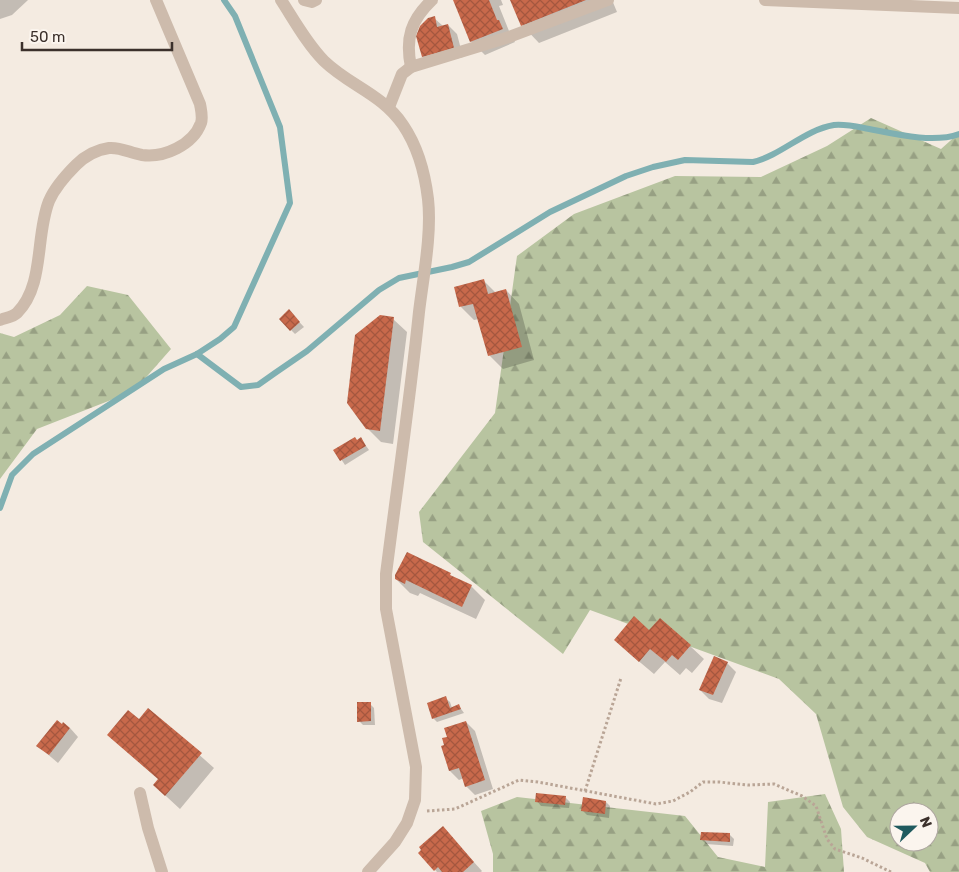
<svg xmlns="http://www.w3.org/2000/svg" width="959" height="872" font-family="Rubik,sans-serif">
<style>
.forest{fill:url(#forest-firs);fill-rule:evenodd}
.shadow{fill:#0003}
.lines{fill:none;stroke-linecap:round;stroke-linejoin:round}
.stream{stroke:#7fb0b2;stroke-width:6}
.building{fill:url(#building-cross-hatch)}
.path{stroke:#b9a596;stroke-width:3;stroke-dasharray:2.5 2.5;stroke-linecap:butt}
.minor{stroke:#cdbbac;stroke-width:12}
.tertiary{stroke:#cdbbac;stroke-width:12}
</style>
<defs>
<pattern id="forest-firs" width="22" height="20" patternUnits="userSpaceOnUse" patternTransform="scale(1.25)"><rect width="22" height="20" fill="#b8c4a0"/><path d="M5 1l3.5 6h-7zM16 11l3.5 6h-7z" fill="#97a083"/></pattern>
<pattern id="building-cross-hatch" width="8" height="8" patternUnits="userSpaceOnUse" patternTransform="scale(1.25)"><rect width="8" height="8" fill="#c8694b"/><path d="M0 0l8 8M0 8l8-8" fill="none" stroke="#a4573f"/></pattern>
</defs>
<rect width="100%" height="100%" fill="#f4ebe1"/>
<g class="forest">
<path d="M871 118 941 149 959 133V872H930L925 863 867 837 843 807 816 714 779 679 590 610 563 654 423 542 419 512 495 413 517 256 574 214 675 176 761 177 827 146ZM899 812H929V842H899Z"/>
<polygon points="87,286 128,295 171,349 134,391 37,429 0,479 0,333 14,337 60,315"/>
<polygon points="825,794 841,829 844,872 493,872 493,854 481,811 517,797 685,816 718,857 765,867 768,802"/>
</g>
<g class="shadow">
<polygon points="0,0 28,0 12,15 0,19"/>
<polygon points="454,0 501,0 503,5 499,6 509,31 515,42 485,55 471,41"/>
<polygon points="512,0 612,0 617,12 539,43 522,25"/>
<polygon points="434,18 443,26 448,25 457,34 463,57 432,65 423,56"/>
<polygon points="484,281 496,293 506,290 519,304 534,360 503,369 489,355 479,319 474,320 461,307 456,288"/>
<polygon points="289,311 304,327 295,334 280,319"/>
<polygon points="393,319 407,332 393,444 381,442 367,428"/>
<polygon points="361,439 369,450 345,465 335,450"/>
<polygon points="408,554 471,586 485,600 476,619 420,593 418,596 410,593 396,579"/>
<polygon points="650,631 690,646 704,659 692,673 686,668 680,675 665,662 654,674 629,653"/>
<polygon points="727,663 736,672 722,703 709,699 700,690"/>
<polygon points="445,698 450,702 452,708 459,706 464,713 437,722 433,718"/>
<polygon points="370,704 374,708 375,725 363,725 359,721"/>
<polygon points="148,709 214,768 180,809 154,785 159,780 109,735 139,721"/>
<polygon points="466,722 475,731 493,789 475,795 466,786 464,778 459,780 450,771 445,745 448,738"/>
<polygon points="70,728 78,737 58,763 38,746"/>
<polygon points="565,797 570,802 569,808 541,806 537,801"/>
<polygon points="606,802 610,806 609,818 587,815 583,811"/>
<polygon points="730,835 734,839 733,846 706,844 702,840"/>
<polygon points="451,837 482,871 481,872 437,872 420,853"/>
</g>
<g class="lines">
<g class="stream">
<path d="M197 354 241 387 258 385 275 373 307 351 379 290 399 278 452 267 469 262 550 212 626 176 653 167 685 160 753 162C782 155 804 130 834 125 844 124 854 126 864 128 891 133 932 144 959 134"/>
<polyline points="0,508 12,475 33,454 164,369 197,354 220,339 234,327 290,203 280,127 235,16 224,0"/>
</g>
</g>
<g class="building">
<polygon points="453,0 489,0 497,20 499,20 503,29 470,42"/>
<polygon points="510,0 586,0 521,26"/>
<polygon points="435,16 437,27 448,24 454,48 422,57 416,36 420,26 428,18"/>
<polygon points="484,279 488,294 506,289 522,347 488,356 473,304 459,307 454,287"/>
<polygon points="289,309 300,322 290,331 279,319"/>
<polygon points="380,315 394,317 380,431 366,429 347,403 355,335"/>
<polygon points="355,437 357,440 361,437 366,446 340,461 333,450"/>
<polygon points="407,552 451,573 450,575 472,585 462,607 406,580 405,584 395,579 395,575"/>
<polygon points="634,616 649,630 660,618 691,645 678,660 672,655 666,662 650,649 639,662 614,640"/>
<polygon points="714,656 728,662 713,695 699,690"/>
<polygon points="446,696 450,708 459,704 461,709 432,719 427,703"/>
<polygon points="357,702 371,702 371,721 357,722"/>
<polygon points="148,708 202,753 165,796 153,785 158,779 107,735 128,710 139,719"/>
<polygon points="57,720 62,724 63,722 70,728 49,755 36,746"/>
<polygon points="466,721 485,780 465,787 459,768 449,771 441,746 444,745 442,738 447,737 444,728"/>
<polygon points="536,793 566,796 565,805 535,802"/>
<polygon points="583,797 606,801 605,814 581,811"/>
<polygon points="443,826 474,862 463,872 442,872 438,867 434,871 418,853 421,850 419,847"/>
<polygon points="701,832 730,833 730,842 700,840"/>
</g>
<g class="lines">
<g class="path">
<polyline points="585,791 621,678"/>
<polyline points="427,811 455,809 519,780 538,782 656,804 673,801 690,792 703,782 719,782 748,785 774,784 802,796 816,806 827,839 835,849 862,858 891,872"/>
</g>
<g class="minor">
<polyline points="304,0 312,2 316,0"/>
<polyline points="765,0 959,8"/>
<path d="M411 67C405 38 411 20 432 0"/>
<polyline points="389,107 402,74 411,67 509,37 608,0"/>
<path d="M0 320C5 318 13 317 17 313 45 285 35 236 49 201 55 187 65 176 76 165 85 156 95 150 109 148 121 147 130 153 142 155 164 158 193 145 201 123 203 117 201 110 200 104L156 0"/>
<polyline points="140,793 148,828 162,872"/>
</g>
<path class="tertiary" d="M281 0C294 20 307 44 324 61 350 86 382 94 403 125 418 147 425 174 428 199 432 234 423 278 419 312 410 400 397 487 386 574V609L416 767 415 800 407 823 395 842 368 872"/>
</g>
<g transform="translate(914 827) rotate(68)"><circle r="24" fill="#fbf5ee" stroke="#aea6a0"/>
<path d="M0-4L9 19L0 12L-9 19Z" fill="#1f5a5e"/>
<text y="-8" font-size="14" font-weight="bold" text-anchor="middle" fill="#3b302b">N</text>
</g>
<path d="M22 42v8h150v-8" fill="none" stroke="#3b302b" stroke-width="2.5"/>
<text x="30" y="42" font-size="15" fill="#3b302b" stroke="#fbf5ee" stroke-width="4" paint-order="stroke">50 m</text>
</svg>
